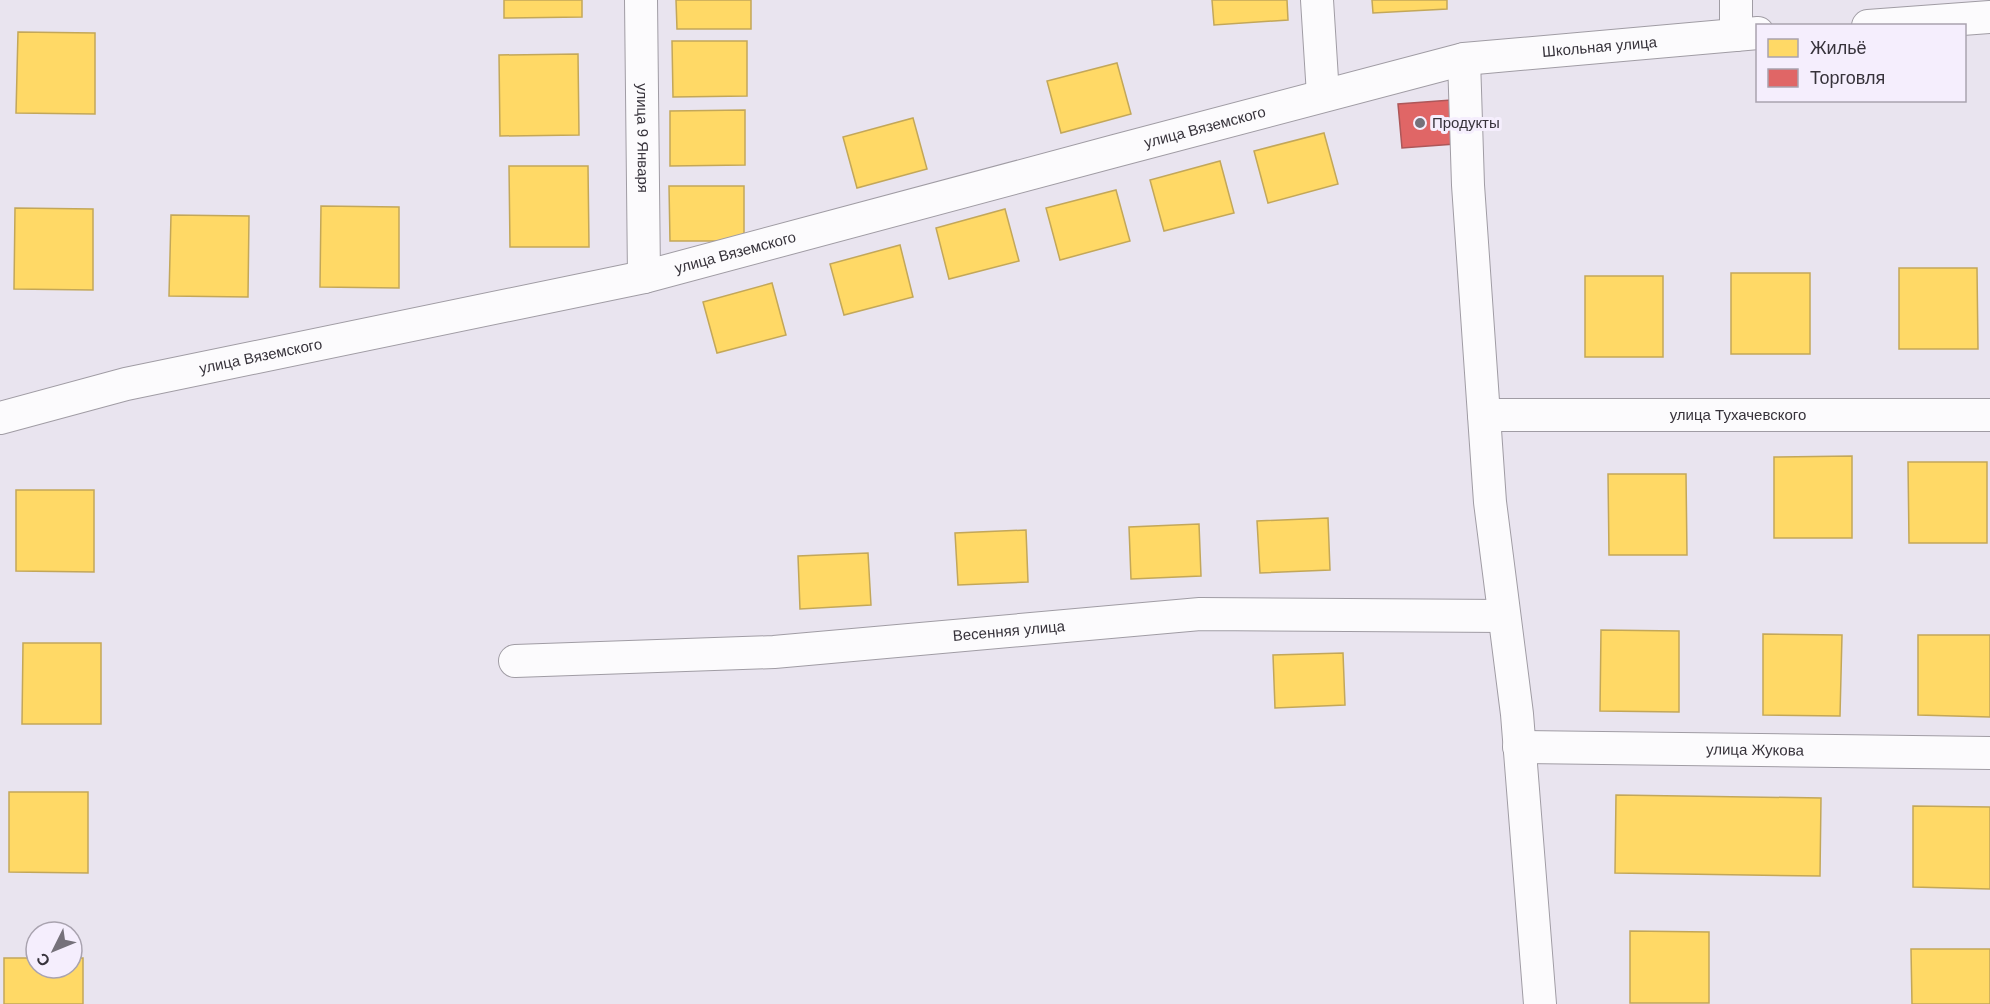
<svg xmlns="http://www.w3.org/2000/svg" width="1990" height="1004" font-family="Arial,sans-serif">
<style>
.homes{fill:#ffd966;stroke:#c3a759;stroke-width:1.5}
.shops{fill:#e06666;stroke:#ad5759;stroke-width:1.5}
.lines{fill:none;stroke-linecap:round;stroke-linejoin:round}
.minor-casing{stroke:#a09ca4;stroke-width:34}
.minor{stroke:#fcfbfd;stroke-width:32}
.poi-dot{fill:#75717a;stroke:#f5eefd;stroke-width:2}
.labels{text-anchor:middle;stroke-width:6;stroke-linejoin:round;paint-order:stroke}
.street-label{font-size:15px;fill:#37333b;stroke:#f5eefd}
.poi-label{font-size:15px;fill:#37333b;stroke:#f5eefd;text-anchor:start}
</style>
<rect width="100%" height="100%" fill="#e9e4ef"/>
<g class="homes">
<polygon points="504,0 582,0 582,17 504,18"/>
<polygon points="676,0 751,0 751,29 677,29"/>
<polygon points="1212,0 1287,0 1288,20 1214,25"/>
<polygon points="1372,0 1447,0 1447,9 1373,13"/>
<polygon points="18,32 95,33 95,114 16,113"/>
<polygon points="672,41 747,41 747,96 673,97"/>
<polygon points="578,54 579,135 500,136 499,55"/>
<polygon points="1117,63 1131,114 1061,133 1047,81"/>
<polygon points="745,110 745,165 670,166 670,111"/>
<polygon points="913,118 927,169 857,188 843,137"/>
<polygon points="1324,133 1338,184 1268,203 1254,151"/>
<polygon points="1220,161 1234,213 1164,231 1150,180"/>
<polygon points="509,166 588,166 589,247 510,247"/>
<polygon points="669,186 744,186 744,241 670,241"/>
<polygon points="1116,190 1130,241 1060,260 1046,208"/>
<polygon points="321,206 399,207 399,288 320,287"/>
<polygon points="15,208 93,209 93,290 14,289"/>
<polygon points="1005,209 1019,261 949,279 936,228"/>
<polygon points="171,215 249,216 248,297 169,296"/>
<polygon points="900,245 913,297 844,315 830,264"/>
<polygon points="1899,268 1977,268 1978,349 1899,349"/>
<rect x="1731" y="273" width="79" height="81"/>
<rect x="1585" y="276" width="78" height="81"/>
<polygon points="772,283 786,335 717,353 703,302"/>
<polygon points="1852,456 1852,538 1774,538 1774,457"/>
<polygon points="1908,462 1987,462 1987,543 1909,543"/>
<polygon points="1608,474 1686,474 1687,555 1609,555"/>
<polygon points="16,490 94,490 94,572 16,571"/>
<polygon points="1328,518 1330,570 1260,573 1257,521"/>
<polygon points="1199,524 1201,576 1131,579 1129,527"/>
<polygon points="1026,530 1028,582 958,585 955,533"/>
<polygon points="868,553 871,605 800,609 798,556"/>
<polygon points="1601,630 1679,631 1679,712 1600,711"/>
<polygon points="1763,634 1842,635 1840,716 1763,715"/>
<polygon points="1918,635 1990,635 1990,717 1918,715"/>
<polygon points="23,643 101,643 101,724 22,724"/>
<polygon points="1343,653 1345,705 1275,708 1273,655"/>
<polygon points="9,792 88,792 88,873 9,872"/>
<polygon points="1616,795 1821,798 1820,876 1615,873"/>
<polygon points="1913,806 1990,807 1990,889 1913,887"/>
<polygon points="1630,931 1709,932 1709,1003 1630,1003"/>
<polygon points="1911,949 1990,949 1990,1004 1912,1004"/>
<polygon points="4,958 36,958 36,968 72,968 72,958 83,958 83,1004 4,1004"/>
</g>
<polygon class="shops" points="1451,100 1455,144 1402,148 1398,104"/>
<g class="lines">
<defs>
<g id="minor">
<path id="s1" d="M641 0 644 277"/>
<polyline points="1317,0 1323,95"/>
<polyline points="1868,26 1990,17"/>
<polyline points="1736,35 1736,0"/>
<polyline points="1464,59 1468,185 1490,502 1517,714 1540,1004"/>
<path id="s2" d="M1484 415H1990"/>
<path id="s3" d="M0 418 126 384 644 277 1115 151 1464 59 1758 33"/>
<path id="s4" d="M515 661 774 652 1200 614 1504 616"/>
<path id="s5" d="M1519 747 1990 753"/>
</g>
</defs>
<use href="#minor" class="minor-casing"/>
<use href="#minor" class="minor"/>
</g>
<circle class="poi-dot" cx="1420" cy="123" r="6"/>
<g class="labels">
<g class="street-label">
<text dy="5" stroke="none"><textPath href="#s3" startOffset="1644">Школьная улица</textPath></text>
<text dy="5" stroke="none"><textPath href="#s3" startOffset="1240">улица Вяземского</textPath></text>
<text dy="5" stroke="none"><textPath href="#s1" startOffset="138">улица 9 Января</textPath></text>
<text dy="5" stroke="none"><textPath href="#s3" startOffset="754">улица Вяземского</textPath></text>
<text dy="5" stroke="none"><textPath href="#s3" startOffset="268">улица Вяземского</textPath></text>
<text dy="5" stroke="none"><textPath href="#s2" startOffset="254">улица Тухачевского</textPath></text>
<text dy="5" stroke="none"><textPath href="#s4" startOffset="495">Весенняя улица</textPath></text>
<text dy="5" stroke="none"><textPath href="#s5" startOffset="236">улица Жукова</textPath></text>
</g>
<g class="poi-label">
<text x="1432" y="128">Продукты</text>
</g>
</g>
<rect x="1756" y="24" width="210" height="78" fill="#f5eefd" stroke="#a9a3af" stroke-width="1.5"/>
<rect x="1768" y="39" width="30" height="18" fill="#ffd966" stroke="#a9a3af" stroke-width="1.5"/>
<text x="1810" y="54" font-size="18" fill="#37333b">Жильё</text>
<rect x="1768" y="69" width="30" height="18" fill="#e06666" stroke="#a9a3af" stroke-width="1.5"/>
<text x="1810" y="84" font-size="18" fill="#37333b">Торговля</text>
<g transform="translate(54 950) rotate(227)"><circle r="28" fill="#f5eefd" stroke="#a9a3af" stroke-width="1.5"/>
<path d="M0-4.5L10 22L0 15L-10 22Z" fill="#75717a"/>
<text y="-9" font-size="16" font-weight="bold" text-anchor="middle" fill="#37333b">С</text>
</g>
</svg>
